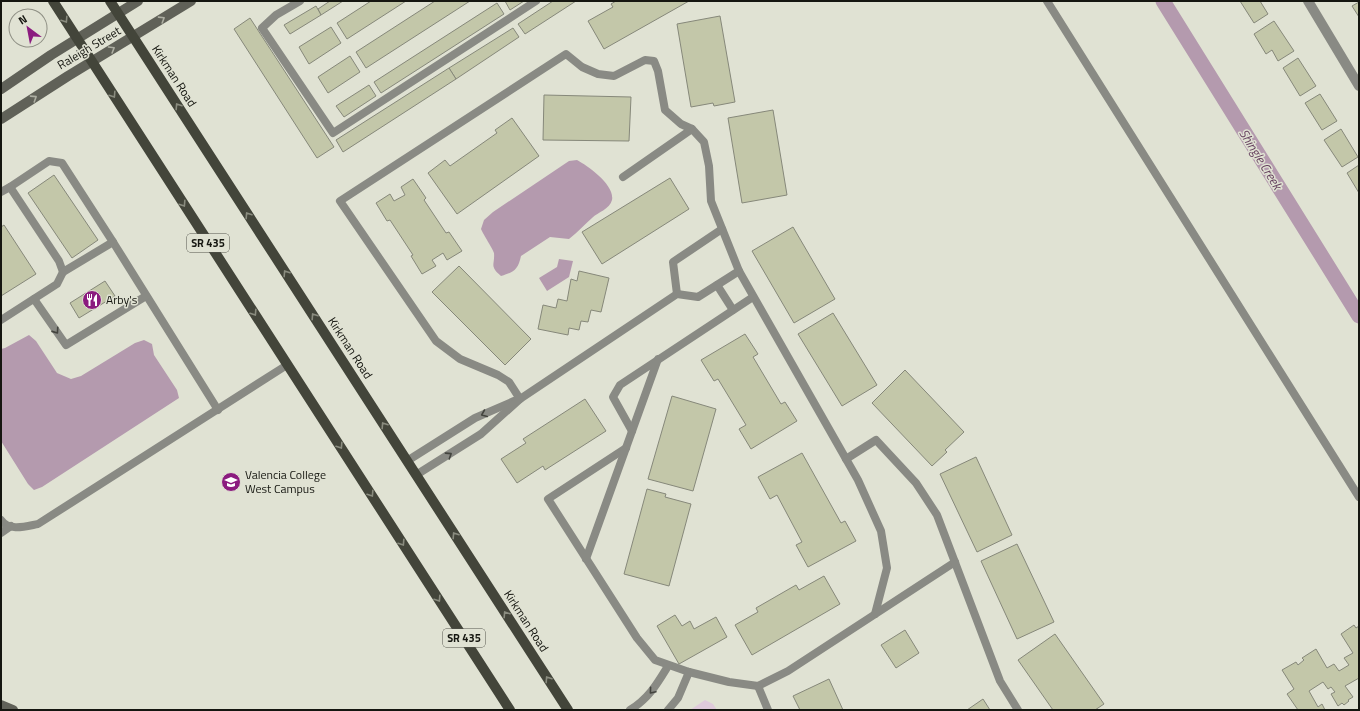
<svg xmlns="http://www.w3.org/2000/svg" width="1360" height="711" font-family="'Titillium Web',sans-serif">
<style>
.green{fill:#dfcadb}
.water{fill:#b49aae}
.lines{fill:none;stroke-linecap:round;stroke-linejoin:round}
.canal{stroke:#b49aae;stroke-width:15}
.building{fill:#c3c7a9;stroke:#86887a}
.lane{stroke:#898a84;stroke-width:8}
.street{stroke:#898a84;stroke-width:10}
.secondary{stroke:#606158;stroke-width:10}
.primary{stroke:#43453a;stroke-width:10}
.oneway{stroke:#adaea2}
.oneway2{stroke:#8a8c7f}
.oneway3{stroke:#43443e}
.labels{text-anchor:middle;stroke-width:3;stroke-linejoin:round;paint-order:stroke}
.shield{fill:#e0e2d3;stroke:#52534a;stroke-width:1}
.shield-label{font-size:11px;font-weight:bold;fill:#151610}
.street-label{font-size:12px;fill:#151610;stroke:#e0e2d3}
.poi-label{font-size:12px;fill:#151610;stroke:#e0e2d3;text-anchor:start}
.water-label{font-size:13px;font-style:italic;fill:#643e5d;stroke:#e0e2d3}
</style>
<rect width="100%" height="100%" fill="#e0e2d3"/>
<polygon class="green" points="705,700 713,704 717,710 690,710"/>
<g class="water">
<path d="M577 160C588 166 615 185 612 200 610 209 598 212 592 218 584 225 578 232 569 239L550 237 521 256C518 270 514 272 501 276 489 266 495 265 494 253 493 249 483 234 481 229L484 220 493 212 569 161Z"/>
<polygon points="559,259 573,261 569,277 547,291 539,278 557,267"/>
<polygon points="29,335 36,341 57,373 71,379 81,376 135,343 144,340 152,344 154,355 177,390 179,398 42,487 34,490 28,484 1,441 1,349 5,348"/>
</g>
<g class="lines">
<polyline class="canal" points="1163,1 1359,316"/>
</g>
<g class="building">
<polygon points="330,1 343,1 321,15 318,9"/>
<polygon points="371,1 406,1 347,39 337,23"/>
<polygon points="435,1 470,1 366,68 356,52"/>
<polygon points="505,1 524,1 510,10"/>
<polygon points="553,1 576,1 525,34 518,24"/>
<polygon points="616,1 689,1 604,49 588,21 613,7 611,4"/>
<polygon points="1240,1 1260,1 1268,14 1254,23"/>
<polygon points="1359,2 1359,17 1352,6"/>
<polygon points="497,3 504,14 381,93 374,82"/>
<polygon points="316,6 321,15 290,34 284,25"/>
<polygon points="720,16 735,102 714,106 713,103 691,107 677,24"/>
<polygon points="250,18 334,147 317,158 234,29"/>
<polygon points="1274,21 1294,51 1278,61 1272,50 1266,54 1254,34"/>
<polygon points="331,27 341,43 309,64 299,47"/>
<polygon points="513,28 519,37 456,79 449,68"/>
<polygon points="350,56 360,72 328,93 318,77"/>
<polygon points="1298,58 1316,86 1300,96 1283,68"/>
<polygon points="449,68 456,79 343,152 336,140"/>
<polygon points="369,85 376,96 344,117 336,106"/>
<polygon points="1320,94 1337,121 1322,130 1305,103"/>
<polygon points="544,95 631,97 629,141 543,140"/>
<polygon points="773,110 787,195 742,203 728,118"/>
<polygon points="512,118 539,156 457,214 428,173 445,160 450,166 497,133 495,130"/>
<polygon points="1341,129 1358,157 1342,167 1324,140"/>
<polygon points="1359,165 1359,193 1347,173"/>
<polygon points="54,175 98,240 72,258 28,193"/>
<polygon points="670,178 689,209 602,264 582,232"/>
<polygon points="413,179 426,198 424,200 446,233 449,232 462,251 447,260 443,253 432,260 436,266 422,274 411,256 413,255 390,220 387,221 376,203 390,194 394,201 405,195 401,187"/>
<polygon points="4,225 36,274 1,296 1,227"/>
<polygon points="793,227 835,299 794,323 752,251"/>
<polygon points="459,266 531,339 505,365 432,292"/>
<polygon points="579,271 609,278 601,312 591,310 588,322 581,321 579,330 569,328 568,335 538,329 543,305 556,308 558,299 567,301 571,279 577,281"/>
<polygon points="105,281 115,296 79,318 70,303"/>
<polygon points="833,313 877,385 842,406 798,334"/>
<polygon points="745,334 758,354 753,357 781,404 785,402 797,421 751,449 739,429 746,425 718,379 714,381 701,360"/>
<polygon points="905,370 964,432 945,450 947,452 932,466 872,403"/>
<polygon points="672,396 716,409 693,491 648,479"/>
<polygon points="585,399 606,431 545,470 543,466 517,483 501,459 526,443 523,439"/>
<polygon points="802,453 841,523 845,521 856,541 808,567 796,545 802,542 777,495 770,499 758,477"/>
<polygon points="976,457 1012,535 977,552 940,474"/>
<polygon points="647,489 666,494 665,497 691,504 669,586 624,574"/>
<polygon points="1017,544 1054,622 1017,639 981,561"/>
<polygon points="824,576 840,604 752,655 735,625 758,612 756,608 796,585 799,590"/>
<polygon points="675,615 682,626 690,621 694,629 716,617 727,637 679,664 657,626"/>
<polygon points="1354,625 1356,628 1359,626 1359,678 1345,686 1353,697 1348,700 1349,701 1344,705 1342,703 1338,706 1331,694 1335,692 1331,687 1328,689 1323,682 1309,691 1318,707 1322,704 1325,710 1298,710 1287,694 1294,689 1282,670 1296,662 1298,665 1304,660 1302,658 1316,649 1327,668 1334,664 1339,671 1349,665 1344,658 1353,653 1341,634"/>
<polygon points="905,630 919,653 896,668 881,645"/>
<polygon points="1055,634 1104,704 1095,710 1053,710 1018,660"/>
<polygon points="829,679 843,710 800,710 793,696"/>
<polygon points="983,699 990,710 967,710"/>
</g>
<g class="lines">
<g class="lane">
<polyline points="300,1 276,15 262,28 333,133 536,1"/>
<polyline points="1047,1 1359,497"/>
<polyline points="623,177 692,129"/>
<polyline points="10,187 49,161 62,163 113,242"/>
<polyline points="1,192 10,187 59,261 63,272 57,284 1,320"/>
<polyline points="63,272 113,242 218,410"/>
<polyline points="717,285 733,310"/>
<polyline points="677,294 673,262 722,229"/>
<polyline points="34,299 66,345 146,296"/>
<polyline points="520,399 509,382 498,375 460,359 436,341 340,201 566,54 582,67 598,74 614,76 645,60 654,61 658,71 665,110 681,124 692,129 704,142 709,166 711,201 739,271 858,480 881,531 887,568 875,614"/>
<polyline points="632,431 613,397 620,385 753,297"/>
<polyline points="626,448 548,499 637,638 655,660 689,672 729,682 758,686 788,671 955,562"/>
<polyline points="846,459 876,440 916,483 937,515 1000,681 1018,710"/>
<polyline points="407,461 475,418 514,401"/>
<polyline points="416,475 481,434 520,399 677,294 698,297 739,271"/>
<path d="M1 520C9 532 27 526 38 524L287 365"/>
<polyline points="1,533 11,526"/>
<polyline points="586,559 658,359"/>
<polyline points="758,686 768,710"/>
<path d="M630 710C649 698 657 684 668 666"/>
<polyline points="668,710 678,698 689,672"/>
</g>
<polyline class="street" points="1308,1 1359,86"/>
<g class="secondary">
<polyline points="1,89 51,55 138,1"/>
<polyline points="1,119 68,76 191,1"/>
<polyline points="1,705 13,710"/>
</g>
<g class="primary">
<polyline points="53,1 510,710"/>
<polyline points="110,1 568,710"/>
</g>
</g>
<defs><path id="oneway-chevron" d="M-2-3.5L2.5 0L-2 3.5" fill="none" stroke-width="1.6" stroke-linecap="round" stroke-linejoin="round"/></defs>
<g class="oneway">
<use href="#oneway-chevron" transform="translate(162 19) rotate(-32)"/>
<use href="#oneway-chevron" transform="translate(112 49) rotate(-31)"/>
<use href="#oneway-chevron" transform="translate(34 98) rotate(-33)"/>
</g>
<g class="oneway2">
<use href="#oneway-chevron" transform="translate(65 20) rotate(57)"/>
<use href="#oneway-chevron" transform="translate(113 95) rotate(57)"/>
<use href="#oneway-chevron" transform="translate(178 106) rotate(-123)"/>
<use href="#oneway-chevron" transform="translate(183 204) rotate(57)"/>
<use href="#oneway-chevron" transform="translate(248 215) rotate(-123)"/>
<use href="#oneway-chevron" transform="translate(286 273) rotate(-123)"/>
<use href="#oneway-chevron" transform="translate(254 313) rotate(57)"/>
<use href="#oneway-chevron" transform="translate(314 316) rotate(-123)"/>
<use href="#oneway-chevron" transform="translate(384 425) rotate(-123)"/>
<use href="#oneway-chevron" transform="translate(340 446) rotate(57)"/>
<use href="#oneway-chevron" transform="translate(371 494) rotate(57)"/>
<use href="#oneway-chevron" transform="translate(455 535) rotate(-123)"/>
<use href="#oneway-chevron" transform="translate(402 543) rotate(57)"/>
<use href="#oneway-chevron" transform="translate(438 599) rotate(57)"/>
<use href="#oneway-chevron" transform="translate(506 614) rotate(-123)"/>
<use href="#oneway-chevron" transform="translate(548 679) rotate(-123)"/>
</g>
<g class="oneway3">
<use href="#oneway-chevron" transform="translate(56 331) rotate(55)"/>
<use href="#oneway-chevron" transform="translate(484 414) rotate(157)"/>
<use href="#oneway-chevron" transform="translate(449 455) rotate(-33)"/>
<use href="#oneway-chevron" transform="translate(652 691) rotate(130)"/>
</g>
<defs>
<symbol id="restaurant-disc" viewBox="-11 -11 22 22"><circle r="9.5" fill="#8b1b7f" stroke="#e0e2d3"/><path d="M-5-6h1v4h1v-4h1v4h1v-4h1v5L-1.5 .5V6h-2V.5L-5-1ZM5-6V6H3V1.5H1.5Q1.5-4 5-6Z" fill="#fff"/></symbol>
<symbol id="university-disc" viewBox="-11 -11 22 22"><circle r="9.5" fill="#8b1b7f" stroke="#e0e2d3"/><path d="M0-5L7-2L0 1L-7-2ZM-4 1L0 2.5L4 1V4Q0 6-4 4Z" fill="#fff"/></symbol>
</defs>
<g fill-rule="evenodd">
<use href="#restaurant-disc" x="81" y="289" width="22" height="22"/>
<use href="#university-disc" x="220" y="471" width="22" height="22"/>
</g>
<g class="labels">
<g class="shield">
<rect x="187" y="234" width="42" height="18" rx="3"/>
<rect x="443" y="629" width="42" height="18" rx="3"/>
</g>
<g class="shield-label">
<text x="208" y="247">SR 435</text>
<text x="464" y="642">SR 435</text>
</g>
<g class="street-label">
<text transform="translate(89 48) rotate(-31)" y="4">Raleigh Street</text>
<text transform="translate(174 76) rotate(57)" y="4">Kirkman Road</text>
<text transform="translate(350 348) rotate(57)" y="4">Kirkman Road</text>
<text transform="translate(526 621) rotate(57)" y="4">Kirkman Road</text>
</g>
<g class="poi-label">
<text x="106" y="304">Arby's</text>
<text x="245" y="479">Valencia College<tspan x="245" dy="14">West Campus</tspan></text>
</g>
<g class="water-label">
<text transform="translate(1261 159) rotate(58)" y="5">Shingle Creek</text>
</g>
</g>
<rect width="1360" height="711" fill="none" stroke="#151610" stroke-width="4"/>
<g transform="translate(28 28) rotate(328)"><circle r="19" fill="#e0e2d3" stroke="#8f9085"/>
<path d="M0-3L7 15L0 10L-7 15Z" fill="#8b1b7f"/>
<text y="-6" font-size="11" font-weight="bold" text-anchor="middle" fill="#151610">N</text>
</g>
</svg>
